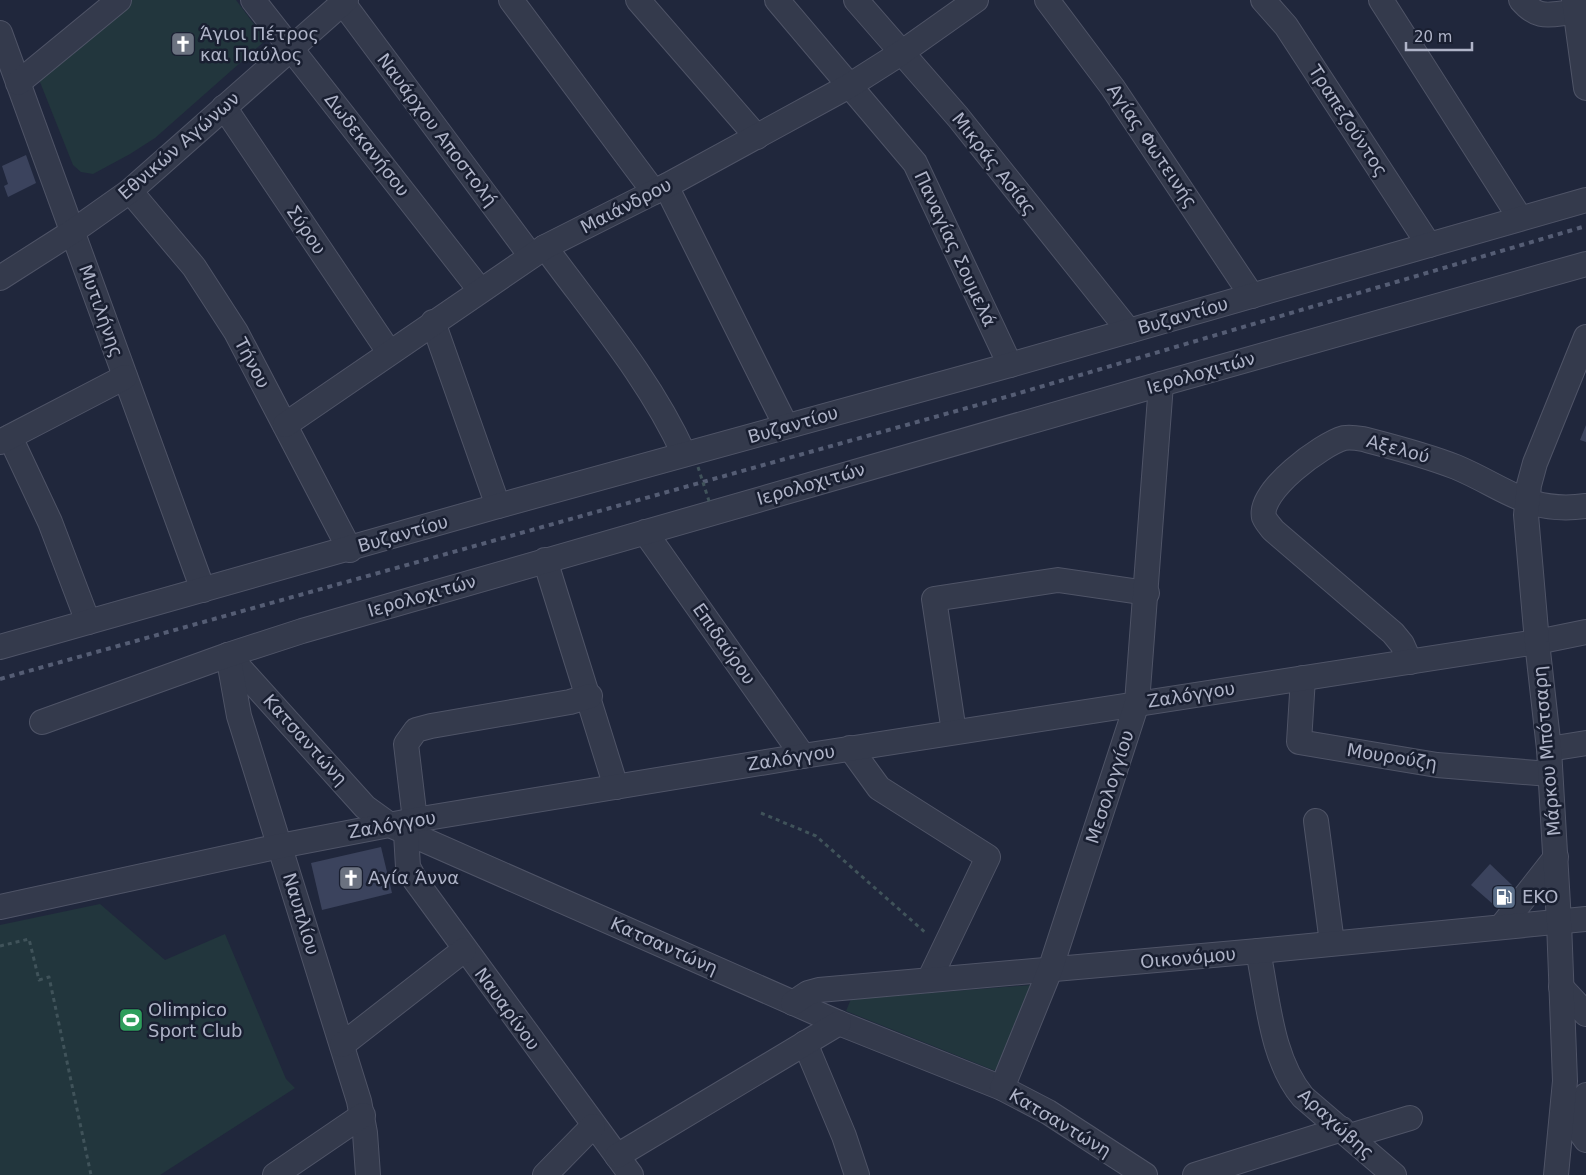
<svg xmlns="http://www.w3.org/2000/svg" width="1586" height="1175" font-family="'DejaVu Sans',sans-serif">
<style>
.green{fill:#22363d}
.building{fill:#3b435d}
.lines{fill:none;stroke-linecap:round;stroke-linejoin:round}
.minor-casing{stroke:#4f5467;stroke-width:26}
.path{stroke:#40535a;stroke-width:3;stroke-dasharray:4 4;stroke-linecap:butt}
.minor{stroke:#343a4c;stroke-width:24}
.rail{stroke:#555d74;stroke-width:4;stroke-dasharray:5 5;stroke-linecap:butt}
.path-bridge{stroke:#40535a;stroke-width:3;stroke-dasharray:4 4;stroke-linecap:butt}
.labels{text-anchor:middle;stroke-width:5;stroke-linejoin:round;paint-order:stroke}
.poi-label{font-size:18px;fill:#afb4c8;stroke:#191f31;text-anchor:start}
.street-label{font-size:18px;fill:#afb4c8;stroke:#191f31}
</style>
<rect width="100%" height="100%" fill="#20273c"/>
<g class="green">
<polygon points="130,0 236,0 266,40 155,138 130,154 93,174 81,172 73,165 38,77"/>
<polygon points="100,904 165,960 225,934 286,1079 295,1088 160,1175 0,1175 0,925"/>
<polygon points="1032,985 998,1072 846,1011 851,999"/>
</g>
<g class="building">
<polygon points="26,155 36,183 8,197 4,186 8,184 2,166"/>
<polygon points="1586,425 1586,442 1580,440"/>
<polygon points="381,847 392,893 322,910 311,863"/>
<polygon points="1490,864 1512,885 1494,905 1471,885"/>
</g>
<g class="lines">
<defs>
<g id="minor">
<polyline points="253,0 480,290"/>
<polyline points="511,0 654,192"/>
<polyline points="638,0 757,137"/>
<polyline points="777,0 915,163 1010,365"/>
<polyline points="856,0 958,117 1129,331"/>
<polyline points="1047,0 1113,88 1252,296"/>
<polyline points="1263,0 1286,26 1429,245"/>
<polyline points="1381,0 1520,218"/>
<path d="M1521 0C1539 21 1550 14 1575 12"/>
<polyline points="1574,0 1586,88"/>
<polyline points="343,3 531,256"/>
<polyline points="0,33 203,590"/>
<polyline points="18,83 119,0"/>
<polyline points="224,107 389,352"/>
<polyline points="666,186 786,426"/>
<polyline points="130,191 194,267 236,332 350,550"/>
<path d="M545 247C594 314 650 379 684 454"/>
<polyline points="0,278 72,232 130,191 346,0"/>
<polyline points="433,322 498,506"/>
<polyline points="285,425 545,247 666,186 849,86 901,53 976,0"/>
<polyline points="10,437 50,522 88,622"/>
<polyline points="0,442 125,377"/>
<polyline points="645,532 803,756"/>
<polyline points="545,560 616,787"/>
<polyline points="0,647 498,506 1010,365 1586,200"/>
<polyline points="228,655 365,807 390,825 839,1023 1002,1088 1048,1112 1145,1175"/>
<polyline points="228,655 239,716 359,1101 365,1133 368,1175"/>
<path d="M1410 662 1402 644 1393 633 1273 530C1270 526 1266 522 1264 517 1258 491 1322 444 1344 438 1350 437 1357 438 1363 439 1394 447 1426 455 1456 467 1506 488 1528 514 1586 506"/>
<polyline points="1303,678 1299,742 1437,765 1550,774"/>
<polyline points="42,722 228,655 302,631 1161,384 1586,264"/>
<polyline points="954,732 934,599 1058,580 1147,593"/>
<polyline points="850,748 879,788 988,857 929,980"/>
<polyline points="1549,749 1586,743"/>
<polyline points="415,820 406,744 416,730 431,726 570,702 590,696"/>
<polyline points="1316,821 1332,943"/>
<polyline points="406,833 408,867 415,880 631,1175"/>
<polyline points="0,907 280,846 415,820 803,756 1537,642 1586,632"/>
<polyline points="1501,927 1556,857"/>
<path d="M1258 951C1268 999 1271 1059 1303 1097L1394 1175"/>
<polyline points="1561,987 1586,1014"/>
<polyline points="793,1003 808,993 819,990 1258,951 1586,919"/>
<polyline points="805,1043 844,1136 857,1175"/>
<polyline points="342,1045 464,950"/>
<polyline points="1002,1088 1050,970 1137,703 1161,384"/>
<polyline points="1586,1095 1581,1133 1586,1140"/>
<polyline points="1350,1136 1410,1118"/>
<polyline points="617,1156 839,1023"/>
<polyline points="275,1175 363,1115"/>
<polyline points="545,1175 593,1126"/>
<polyline points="1195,1175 1342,1129"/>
<polyline points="1556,1175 1565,1081 1559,922 1549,749 1537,642 1526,515 1529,485 1535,463 1586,337"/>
</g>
</defs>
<use href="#minor" class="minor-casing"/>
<g class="path">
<polyline points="761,813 816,836 927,934"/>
<polyline points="0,946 29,939 39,980 49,977 91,1175"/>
</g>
<use href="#minor" class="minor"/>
<polyline class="rail" points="0,679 999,399 1586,226"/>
<polyline class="path-bridge" points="698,467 710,504"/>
</g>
<defs>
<symbol id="church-square" viewBox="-11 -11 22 22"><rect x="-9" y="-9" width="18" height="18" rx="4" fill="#6b7280" stroke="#191f31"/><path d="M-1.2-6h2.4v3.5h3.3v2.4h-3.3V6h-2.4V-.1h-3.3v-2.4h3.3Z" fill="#fff"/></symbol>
<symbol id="fuel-square" viewBox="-11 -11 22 22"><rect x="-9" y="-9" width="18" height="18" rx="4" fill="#5c6f8a" stroke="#191f31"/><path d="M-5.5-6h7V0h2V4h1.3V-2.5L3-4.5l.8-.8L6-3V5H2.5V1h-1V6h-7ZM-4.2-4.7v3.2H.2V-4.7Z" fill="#fff"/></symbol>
<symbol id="stadium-square" viewBox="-11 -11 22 22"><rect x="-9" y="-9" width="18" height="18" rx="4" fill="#2e9e5b" stroke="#191f31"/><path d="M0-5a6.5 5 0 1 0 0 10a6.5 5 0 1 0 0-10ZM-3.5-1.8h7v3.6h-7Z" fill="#fff"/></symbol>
</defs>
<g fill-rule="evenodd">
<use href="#church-square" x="169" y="30" width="28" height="28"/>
<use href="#church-square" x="337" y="864" width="28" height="28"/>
<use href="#fuel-square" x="1490" y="883" width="28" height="28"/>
<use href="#stadium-square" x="117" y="1006" width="28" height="28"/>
</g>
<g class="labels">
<g class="poi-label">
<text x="200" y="40">Άγιοι Πέτρος<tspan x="200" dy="21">και Παύλος</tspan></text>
<text x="368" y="884">Αγία Άννα</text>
<text x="1522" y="903">EKO</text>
<text x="148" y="1016">Olimpico<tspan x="148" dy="21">Sport Club</tspan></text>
</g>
<g class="street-label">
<text transform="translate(1348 121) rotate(57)" y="6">Τραπεζούντος</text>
<text transform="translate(437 130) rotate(53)" y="6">Ναυάρχου Αποστολή</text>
<text transform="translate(367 145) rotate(52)" y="6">Δωδεκανήσου</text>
<text transform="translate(179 146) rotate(-41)" y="6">Εθνικών Αγώνων</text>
<text transform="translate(1152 146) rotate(56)" y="6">Αγίας Φωτεινής</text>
<text transform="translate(994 164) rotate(52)" y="6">Μικράς Ασίας</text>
<text transform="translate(626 206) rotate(-27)" y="6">Μαιάνδρου</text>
<text transform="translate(306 230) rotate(56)" y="6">Σύρου</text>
<text transform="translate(955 249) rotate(65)" y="6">Παναγίας Σουμελά</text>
<text transform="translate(101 311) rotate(70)" y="6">Μυτιλήνης</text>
<text transform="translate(1183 316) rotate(-16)" y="6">Βυζαντίου</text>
<text transform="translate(252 363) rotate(62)" y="6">Τήνου</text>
<text transform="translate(1201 373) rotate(-16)" y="6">Ιερολοχιτών</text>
<text transform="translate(793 425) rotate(-16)" y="6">Βυζαντίου</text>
<text transform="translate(1398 449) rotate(15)" y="6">Αξελού</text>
<text transform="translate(811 484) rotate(-16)" y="6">Ιερολοχιτών</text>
<text transform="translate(403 534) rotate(-16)" y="6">Βυζαντίου</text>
<text transform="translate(422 596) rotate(-16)" y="6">Ιερολοχιτών</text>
<text transform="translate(724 644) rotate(55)" y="6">Επιδαύρου</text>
<text transform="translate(1191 695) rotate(-9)" y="6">Ζαλόγγου</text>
<text transform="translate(305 740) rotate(48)" y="6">Κατσαντώνη</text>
<text transform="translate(1547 751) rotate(-95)" y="6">Μάρκου Μπότσαρη</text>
<text transform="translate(1392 757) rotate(9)" y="6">Μουρούζη</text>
<text transform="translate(791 758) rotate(-9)" y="6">Ζαλόγγου</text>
<text transform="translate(1110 787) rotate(-72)" y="6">Μεσολογγίου</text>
<text transform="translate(392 825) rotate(-10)" y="6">Ζαλόγγου</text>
<text transform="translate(301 914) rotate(73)" y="6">Ναυπλίου</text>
<text transform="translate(664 946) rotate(24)" y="6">Κατσαντώνη</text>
<text transform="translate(1188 958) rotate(-5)" y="6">Οικονόμου</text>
<text transform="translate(507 1009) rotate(54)" y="6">Ναυαρίνου</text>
<text transform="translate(1060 1123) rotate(31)" y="6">Κατσαντώνη</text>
<text transform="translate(1336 1124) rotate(42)" y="6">Αραχώβης</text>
</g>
</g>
<path d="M1406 42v8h66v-8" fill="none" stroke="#afb4c8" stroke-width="2.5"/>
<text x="1414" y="42" font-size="15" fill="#afb4c8" stroke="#191f31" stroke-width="4" paint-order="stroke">20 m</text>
</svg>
